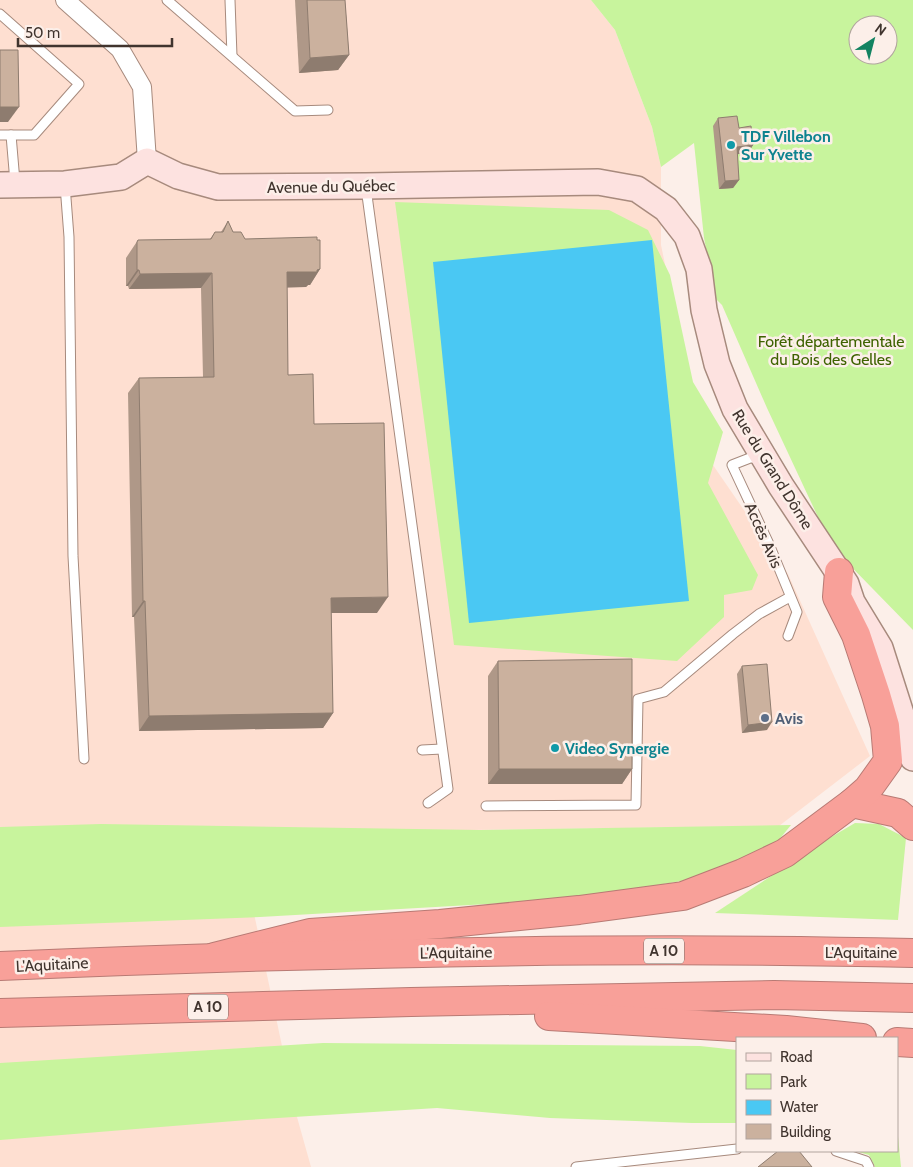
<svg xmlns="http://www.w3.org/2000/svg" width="913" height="1167" font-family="Cabin,sans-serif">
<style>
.built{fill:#fedfd1}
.green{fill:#c8f49d;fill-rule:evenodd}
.water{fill:#4ac8f3}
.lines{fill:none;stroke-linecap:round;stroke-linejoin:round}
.lane-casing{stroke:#a78a7d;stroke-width:11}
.street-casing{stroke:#a78a7d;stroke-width:20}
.secondary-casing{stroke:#a78a7d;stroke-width:28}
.highway-casing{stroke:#b87a74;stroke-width:30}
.lane{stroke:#fff;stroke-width:9}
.street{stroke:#fff;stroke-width:18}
.secondary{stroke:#fde2e0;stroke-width:25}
.highway{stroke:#f8a099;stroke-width:28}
.wall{fill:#af9888}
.shaded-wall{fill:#8e7c6f}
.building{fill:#cbb19e;stroke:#8e7c6f}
.culture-dot{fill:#0f9aa8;stroke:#fcefe9;stroke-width:2}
.service-dot{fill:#5c6f8a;stroke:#fcefe9;stroke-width:2}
.labels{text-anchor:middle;stroke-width:5;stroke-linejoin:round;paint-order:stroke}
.shield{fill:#fcefe9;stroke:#786c66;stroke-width:1}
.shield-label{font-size:15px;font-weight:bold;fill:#40342e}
.culture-label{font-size:16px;font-weight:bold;fill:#0d838f;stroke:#fcefe9;text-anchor:start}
.street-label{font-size:16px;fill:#40342e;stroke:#fcefe9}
.park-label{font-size:16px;fill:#3e6300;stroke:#fcefe9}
.service-label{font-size:16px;font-weight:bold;fill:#4e5e75;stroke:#fcefe9;text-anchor:start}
</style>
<rect width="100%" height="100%" fill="#fcefe9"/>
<polygon class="built" points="0,0 591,0 615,30 652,127 661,167 661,245 704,452 788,574 870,756 779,826 237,833 297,1117 311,1167 0,1167"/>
<g class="green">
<path d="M591 0H913V630L832 547 767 408 722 305 716 299 704 238 694 143 661 167 652 127 615 30ZM858 25H888V55H858Z"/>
<polygon points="395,202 609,210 648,230 670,275 693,382 723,432 708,483 758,575 752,590 724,595 724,617 677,661 454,645"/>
<polygon points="855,823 879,824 906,838 898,920 715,913 821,843"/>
<polygon points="101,824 480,830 791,825 778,841 699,878 575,899 260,917 0,927 0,827"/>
<polygon points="323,1043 700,1046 737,1050 737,1123 692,1123 550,1118 437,1108 247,1120 0,1140 0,1063"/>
<polygon points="897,1126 901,1167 875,1167 869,1155 855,1151 897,1151"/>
</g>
<polygon class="water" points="652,240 689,601 469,623 433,262"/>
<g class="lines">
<defs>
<g id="lane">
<polyline points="167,0 295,111 328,110"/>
<polyline points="230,0 232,56"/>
<polyline points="0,14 79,84 34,135 0,135"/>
<polyline points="11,135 15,182"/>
<polyline points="65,185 69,237 73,556 84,759"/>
<polyline points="366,188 448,789 428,803"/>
<polyline points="760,458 750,458 732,465 769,544 797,612 788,636"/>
<polyline points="422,750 442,749"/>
<polyline points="486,806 636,805 638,699 664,692 733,634 759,614 790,597"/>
<polyline points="836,1151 866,1161 869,1167"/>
<polyline points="576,1167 737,1149"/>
</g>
<polyline id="street" points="65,0 120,49 142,87 147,161"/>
<polyline id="secondary" points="0,185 65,184 121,177 147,161 178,176 218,187 366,186 598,182 637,189 666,209 687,236 699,269 704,310 717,364 735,409 781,486 846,584 852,602 880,648 910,742 913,758"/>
<g id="highway">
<polyline points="852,803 898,813 913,826"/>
<polyline points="214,957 310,933 440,924 579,910 683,896 743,873 785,853 852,803 868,789 888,761 885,726 876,695 856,635 837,597 839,572"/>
<path d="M0 966C304 953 609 946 913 953"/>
<polyline points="0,1013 411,1002 774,995 913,998"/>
<polyline points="549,1016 786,1030 862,1038"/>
<polyline points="897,1042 913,1043"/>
</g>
</defs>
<use href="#lane" class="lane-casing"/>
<use href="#street" class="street-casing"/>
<use href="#secondary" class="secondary-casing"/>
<use href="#highway" class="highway-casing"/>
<use href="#lane" class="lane"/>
<use href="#street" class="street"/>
<use href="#secondary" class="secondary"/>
<use href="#highway" class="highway"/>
</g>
<g class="wall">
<polygon points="295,0 345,0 349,55 338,70 299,73"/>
<polygon points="718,118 739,128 753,145 748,153 737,154 739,180 733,188 719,189 713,126"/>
<polygon points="228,221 233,232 245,239 320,269 310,285 308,285 306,287 287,287 288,375 314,424 377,613 331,613 333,713 323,728 139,731 134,617 132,617 128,393 139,378 203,377 201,288 129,289 128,286 126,286 126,258 138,240 210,239 215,232 221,232"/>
<polygon points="498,661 632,769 622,784 488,784 488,676"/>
<polygon points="742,666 767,730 742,733 737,674"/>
</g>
<g class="shaded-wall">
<polygon points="349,55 338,70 299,73 310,58"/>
<polygon points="0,107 19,107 8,122 0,122"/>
<polygon points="753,145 748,153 731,155 737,147"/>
<polygon points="739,180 733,188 719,189 725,181"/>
<polygon points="320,269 310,285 308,285 306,287 276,288 287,272"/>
<polygon points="137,270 139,270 128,286 126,286"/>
<polygon points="212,273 201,288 129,289 140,274"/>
<polygon points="388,597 377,613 320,613 331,598"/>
<polygon points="143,601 145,601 134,617 132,617"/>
<polygon points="333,713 323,728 139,731 149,716"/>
<polygon points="772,722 767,730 742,733 748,725"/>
<polygon points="499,769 632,769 622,784 488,784"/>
</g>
<g class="building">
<polygon points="307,0 345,0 349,55 310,58"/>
<polygon points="0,50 18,50 19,107 0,107"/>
<polygon points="737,116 739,128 751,126 753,145 737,147 739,180 725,181 718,118"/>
<polygon points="228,221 233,232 241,232 245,239 317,237 317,240 320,240 320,269 317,270 317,272 287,272 288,375 313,374 314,424 384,423 388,597 331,598 333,713 149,716 145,601 143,601 139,378 214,377 212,273 140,274 139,270 137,270 137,242 138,240 211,239 215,232 223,232"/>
<polygon points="632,659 632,769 499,769 498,661"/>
<polygon points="767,664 772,722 748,725 742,666"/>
<polygon points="778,1151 799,1151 812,1167 758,1167"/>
</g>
<g class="culture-dot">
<circle cx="731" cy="145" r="5"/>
<circle cx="555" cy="748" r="5"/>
</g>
<circle class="service-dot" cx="765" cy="718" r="5"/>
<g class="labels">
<g class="shield">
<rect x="644" y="938.5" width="40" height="25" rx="4"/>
<rect x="188" y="994.5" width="40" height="25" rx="4"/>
</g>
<g class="shield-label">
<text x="664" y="956">A 10</text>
<text x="208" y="1012">A 10</text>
</g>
<g class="culture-label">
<text x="741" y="142">TDF Villebon<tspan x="741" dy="18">Sur Yvette</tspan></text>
<text x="565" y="754">Video Synergie</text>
</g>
<g class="street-label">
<text transform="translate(331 186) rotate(-1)" y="6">Avenue du Québec</text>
<text transform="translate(773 469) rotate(58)" y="6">Rue du Grand Dôme</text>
<text transform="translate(764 535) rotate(66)" y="6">Accès Avis</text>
<text transform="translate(456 952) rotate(-1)" y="6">L'Aquitaine</text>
<text x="861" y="958">L'Aquitaine</text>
<text transform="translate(52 964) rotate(-3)" y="6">L'Aquitaine</text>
</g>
<g class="park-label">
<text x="831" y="347">Forêt départementale<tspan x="831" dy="18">du Bois des Gelles</tspan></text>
</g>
<g class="service-label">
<text x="775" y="724">Avis</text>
</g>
</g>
<rect x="736" y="1037" width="162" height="115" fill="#fcefe9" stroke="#b1a49e"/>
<rect x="746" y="1053" width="25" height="8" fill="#fde2e0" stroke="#b1a49e"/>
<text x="780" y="1062" font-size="15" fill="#40342e">Road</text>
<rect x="746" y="1074" width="25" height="15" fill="#c8f49d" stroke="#b1a49e"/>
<text x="780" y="1087" font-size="15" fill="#40342e">Park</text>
<rect x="746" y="1100" width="25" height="15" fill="#4ac8f3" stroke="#b1a49e"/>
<text x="780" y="1112" font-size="15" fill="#40342e">Water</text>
<rect x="746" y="1124" width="25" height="15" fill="#cbb19e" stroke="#b1a49e"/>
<text x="780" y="1137" font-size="15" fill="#40342e">Building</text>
<g transform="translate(873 40) rotate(36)"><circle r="24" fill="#fcefe9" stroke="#b1a49e"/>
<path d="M0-4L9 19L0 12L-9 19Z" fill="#138361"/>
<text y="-8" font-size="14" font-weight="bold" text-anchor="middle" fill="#40342e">N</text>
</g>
<path d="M18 38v8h154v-8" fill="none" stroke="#40342e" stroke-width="2.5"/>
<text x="25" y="38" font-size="15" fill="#40342e" stroke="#fcefe9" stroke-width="4" paint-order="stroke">50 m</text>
</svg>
